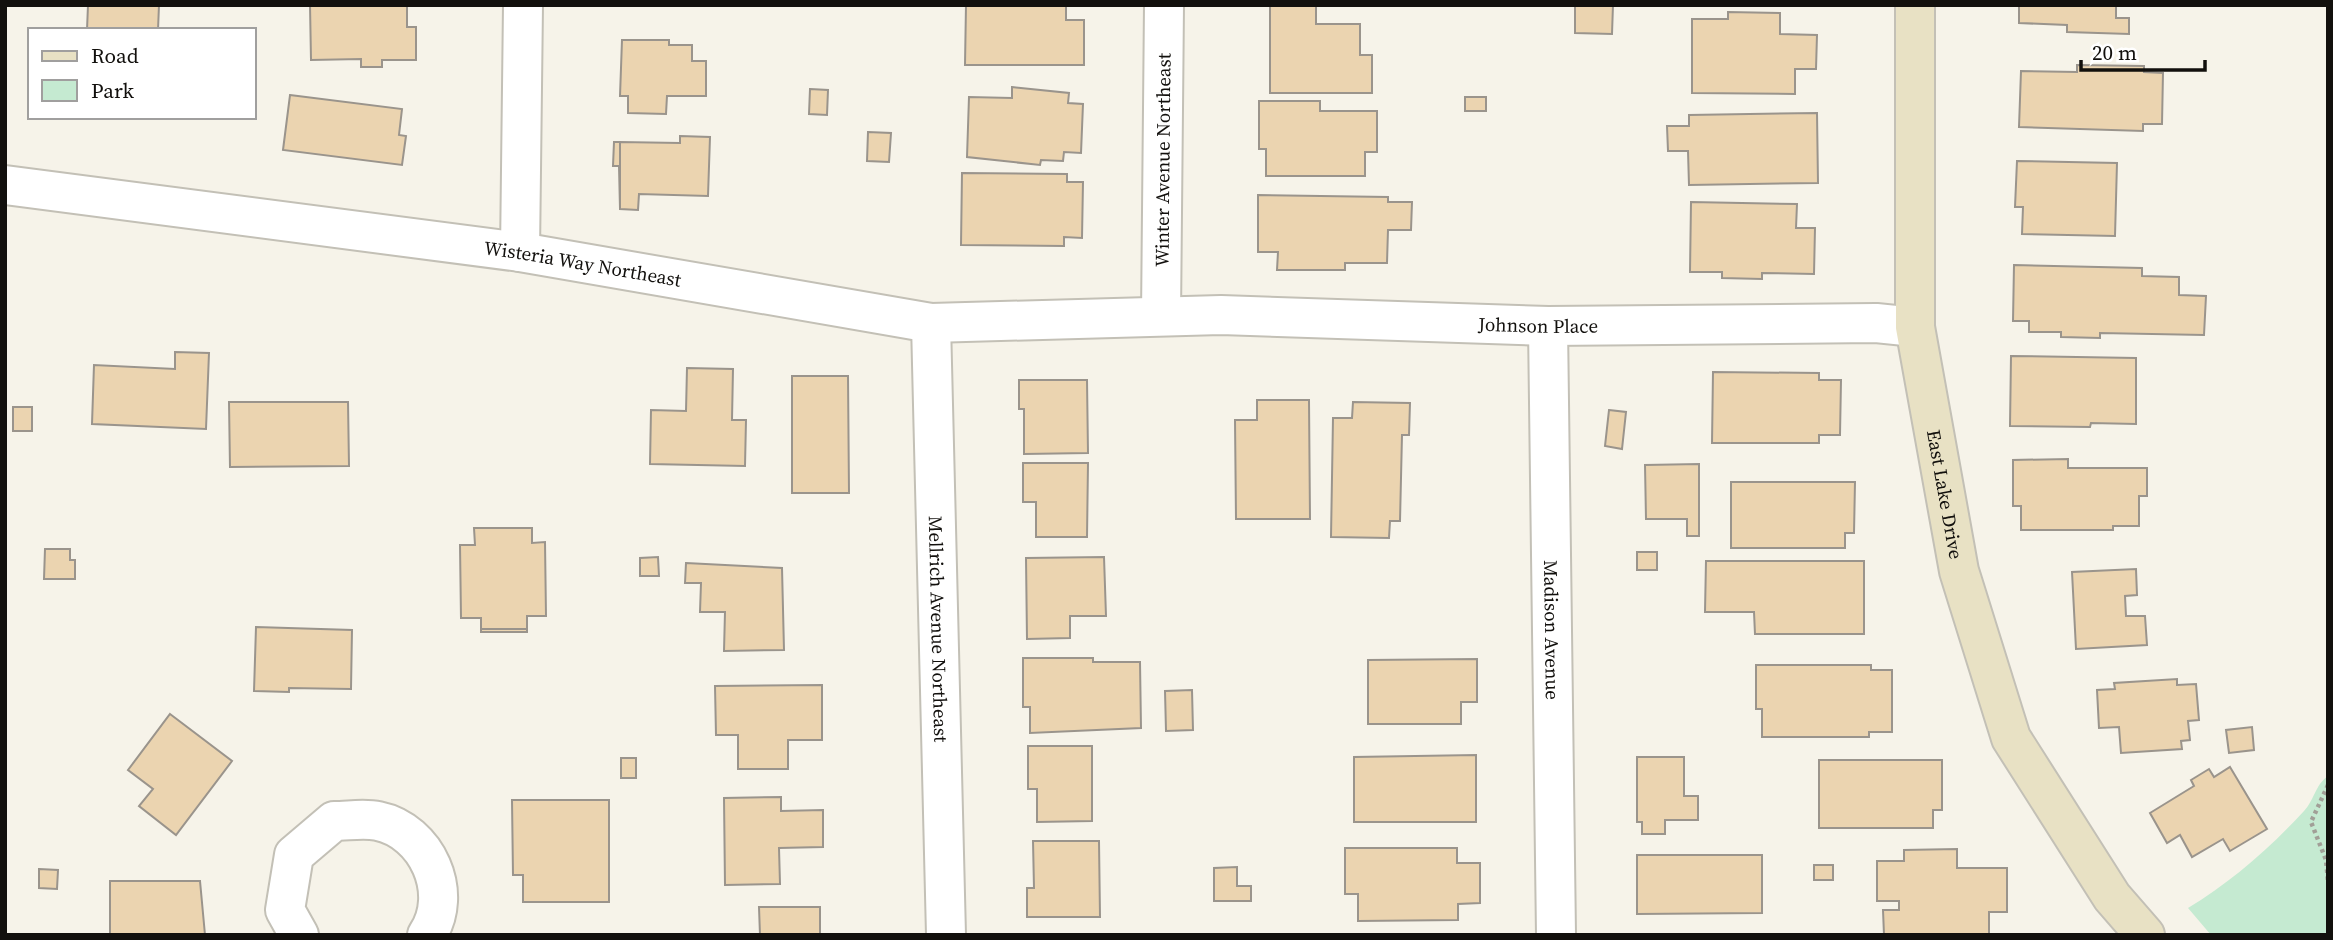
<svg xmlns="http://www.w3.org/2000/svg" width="2333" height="940" font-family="'Source Serif 4',serif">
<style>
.green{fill:#c5ead1}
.building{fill:#ebd4b0;stroke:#9a948c;stroke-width:2}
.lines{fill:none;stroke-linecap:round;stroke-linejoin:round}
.street-casing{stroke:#c3c0b6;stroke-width:42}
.secondary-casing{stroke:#c3c0b6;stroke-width:42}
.path{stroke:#a19f97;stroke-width:4.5;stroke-dasharray:3.5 3.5;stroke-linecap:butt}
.street{stroke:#fff;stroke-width:38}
.secondary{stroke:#e8e1c4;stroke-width:38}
.labels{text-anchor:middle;stroke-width:5;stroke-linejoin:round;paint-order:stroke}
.street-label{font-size:19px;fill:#12100d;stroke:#fff}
</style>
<rect width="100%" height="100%" fill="#f6f3e9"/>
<path class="green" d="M2328 776V935H2211L2188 908C2230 883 2270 848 2304 811 2314 801 2315 785 2328 776Z"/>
<g class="building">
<polygon points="88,5 159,5 158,30 87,30"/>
<polygon points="310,5 407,5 407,27 416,27 416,60 382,60 382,67 361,67 361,59 311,60"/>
<polygon points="966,5 1066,5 1066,20 1084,20 1084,65 965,65"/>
<polygon points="1575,5 1613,5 1612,34 1575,33"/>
<polygon points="2019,5 2116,5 2116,18 2129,18 2129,34 2067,32 2067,25 2019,23"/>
<polygon points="1270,6 1316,6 1316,24 1360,24 1360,55 1372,55 1372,93 1270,93"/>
<polygon points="1728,12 1780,13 1780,34 1817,35 1816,69 1795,69 1795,94 1692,93 1692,19 1728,19"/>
<polygon points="622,40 669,40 669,45 692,45 692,61 706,61 706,96 667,96 666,114 628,113 628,96 620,96"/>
<polygon points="2077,65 2144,66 2144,72 2163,73 2162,124 2143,124 2143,131 2019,127 2021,71 2077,72"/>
<polygon points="1012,87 1069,93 1068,103 1083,104 1081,153 1064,152 1063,161 1041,160 1040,165 967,157 969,97 1012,98"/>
<polygon points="810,89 828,90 827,115 809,114"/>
<polygon points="290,95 402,109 399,135 406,136 402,165 283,150"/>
<rect x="1465" y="97" width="21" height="14"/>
<polygon points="1259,101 1320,101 1320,111 1377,111 1377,152 1365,152 1365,176 1266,176 1266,149 1259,149"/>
<polygon points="1817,113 1818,183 1689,185 1688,151 1668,151 1667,126 1689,126 1689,115"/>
<polygon points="868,132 891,133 889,162 867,161"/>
<polygon points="680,136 710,137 708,196 639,194 638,210 620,209 620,142 680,143"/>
<polygon points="614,142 620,142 620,209 619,166 613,166"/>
<polygon points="2017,161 2117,163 2115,236 2022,234 2023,207 2015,207"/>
<polygon points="962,173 1067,174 1067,182 1083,182 1082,238 1064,237 1064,246 961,245"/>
<polygon points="1258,195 1388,197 1388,202 1412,202 1411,230 1388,230 1387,263 1345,263 1345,270 1277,270 1278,252 1258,252"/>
<polygon points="1691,202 1797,204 1796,228 1815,228 1814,274 1762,273 1762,279 1722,278 1722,272 1690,272"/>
<polygon points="2014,265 2142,268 2142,276 2179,277 2179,295 2206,296 2204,335 2100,333 2100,338 2061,337 2061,332 2029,332 2029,321 2013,321"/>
<polygon points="175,352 209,353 206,429 92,424 94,365 175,369"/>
<polygon points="2011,356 2136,358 2136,424 2091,423 2090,427 2010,426"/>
<polygon points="687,368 733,369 732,420 746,420 745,466 650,464 651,410 686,411"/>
<polygon points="1713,372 1819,373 1819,380 1841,380 1840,435 1819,435 1819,443 1712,443"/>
<polygon points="792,376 848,376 849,493 792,493"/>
<polygon points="1019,380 1087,380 1088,453 1024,454 1024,409 1019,409"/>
<polygon points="1257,400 1309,400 1310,519 1236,519 1235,420 1257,420"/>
<polygon points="229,402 348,402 349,466 230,467"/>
<polygon points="1353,402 1410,403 1409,435 1402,435 1400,521 1390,521 1389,538 1331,537 1333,418 1352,418"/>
<rect x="13" y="407" width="19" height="24"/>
<polygon points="1609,410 1626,412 1622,449 1605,446"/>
<polygon points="2068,459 2068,468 2147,468 2147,496 2139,496 2139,526 2113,526 2113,530 2021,530 2021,506 2013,506 2013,460"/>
<polygon points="1023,463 1088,463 1087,537 1036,537 1036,502 1023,502"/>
<polygon points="1699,464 1699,536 1687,536 1687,519 1646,519 1645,465"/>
<polygon points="1731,482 1855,482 1854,533 1845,533 1845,548 1731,548"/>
<polygon points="474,528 532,528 532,543 545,542 546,616 527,616 527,629 481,629 481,618 461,618 460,545 475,545"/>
<polygon points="45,549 70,549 70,560 75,560 75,579 44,579"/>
<rect x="1637" y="552" width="20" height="18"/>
<polygon points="658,557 659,576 640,576 640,558"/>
<polygon points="1104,557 1106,616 1070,616 1070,638 1027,639 1026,558"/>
<polygon points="1706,561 1864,561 1864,634 1755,634 1754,612 1705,612"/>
<polygon points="686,563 782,568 784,650 724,651 725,612 700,612 701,583 685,583"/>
<polygon points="2136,569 2137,595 2125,596 2126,616 2145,616 2147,645 2076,649 2072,572"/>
<polygon points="256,627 352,630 351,689 289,688 289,692 254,691"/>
<rect x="481" y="629" width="46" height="3"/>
<polygon points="1023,658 1093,658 1093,662 1140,662 1141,728 1030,733 1030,707 1023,707"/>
<polygon points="1477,659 1477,702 1461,702 1461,724 1368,724 1368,660"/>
<polygon points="1756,665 1871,665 1871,670 1892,670 1892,732 1869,732 1869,737 1762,737 1762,709 1756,709"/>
<polygon points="2177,679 2177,685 2196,684 2199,720 2188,721 2190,740 2181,741 2182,749 2121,753 2119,727 2099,728 2097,690 2115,689 2114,683"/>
<polygon points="822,685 822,740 788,740 788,769 738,769 738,735 716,735 715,686"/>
<polygon points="1192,690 1193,730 1166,731 1165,691"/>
<polygon points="170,714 232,761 176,835 139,806 153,789 128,770"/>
<polygon points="2252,727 2254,750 2229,753 2226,730"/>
<polygon points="1028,746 1092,746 1092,821 1037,822 1037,789 1028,789"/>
<polygon points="1476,755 1476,822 1354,822 1354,757"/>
<polygon points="1637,757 1684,757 1684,796 1698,796 1698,820 1665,820 1665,834 1642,834 1642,822 1637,822"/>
<rect x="621" y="758" width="15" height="20"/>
<polygon points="1819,760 1942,760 1942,810 1933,810 1933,828 1819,828"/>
<polygon points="2230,767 2267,829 2230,851 2223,839 2192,857 2180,835 2167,843 2150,813 2194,786 2191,780 2209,769 2214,777"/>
<polygon points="781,797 781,811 823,810 823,847 779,848 780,884 725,885 724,798"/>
<polygon points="512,800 609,800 609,902 523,902 523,875 513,875"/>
<polygon points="1033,841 1099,841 1100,917 1027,917 1027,888 1034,888"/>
<polygon points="1345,848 1457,848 1457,863 1480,863 1480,903 1458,904 1458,920 1358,921 1358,894 1345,894"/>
<polygon points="1957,849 1957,868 2007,868 2007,912 1989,912 1989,934 1884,935 1883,910 1899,910 1899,901 1877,901 1877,861 1904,861 1904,850"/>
<polygon points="1637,855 1762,855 1762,913 1637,914"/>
<rect x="1814" y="865" width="19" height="15"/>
<polygon points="1237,867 1237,886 1251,886 1251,901 1214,901 1214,868"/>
<polygon points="39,869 58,870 57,889 39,888"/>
<polygon points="110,881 200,881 205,935 110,935"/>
<polygon points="759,907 820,907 820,935 760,935"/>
</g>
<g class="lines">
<defs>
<g id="street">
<path id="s1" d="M5 185 520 252 931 323 1221 315 1548 326 1876 323 1915 327"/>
<polyline points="520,252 523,5"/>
<path id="s2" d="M1161 316 1164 5"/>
<path id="s3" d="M931 323 946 935"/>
<path id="s4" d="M1548 326 1556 935"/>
<path d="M299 935 285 910 294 855 334 821C348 821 364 818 378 821 427 831 455 893 427 935"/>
</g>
<g id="secondary">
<path id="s5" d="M1915 5V327L1959 571 2011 738 2112 897 2145 935"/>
</g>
</defs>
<use href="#street" class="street-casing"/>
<use href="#secondary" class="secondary-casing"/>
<polyline class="path" points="2328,785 2311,822 2326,860 2328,881"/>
<use href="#street" class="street"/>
<use href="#secondary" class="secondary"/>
</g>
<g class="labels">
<g class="street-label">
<text dy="7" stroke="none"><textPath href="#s2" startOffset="156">Winter Avenue Northeast</textPath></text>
<text dy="7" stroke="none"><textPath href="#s1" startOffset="583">Wisteria Way Northeast</textPath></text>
<text dy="7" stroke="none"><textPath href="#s1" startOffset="1544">Johnson Place</textPath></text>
<text dy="7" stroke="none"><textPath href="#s5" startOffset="492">East Lake Drive</textPath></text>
<text dy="7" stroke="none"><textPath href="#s3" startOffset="306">Mellrich Avenue Northeast</textPath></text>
<text dy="7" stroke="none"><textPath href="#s4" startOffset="304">Madison Avenue</textPath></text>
</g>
</g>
<rect width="2333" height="940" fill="none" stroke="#12100d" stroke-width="14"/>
<rect x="28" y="28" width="228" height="91" fill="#ffffff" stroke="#a09f9e" stroke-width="2"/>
<rect x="42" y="51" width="35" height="10" fill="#e8e1c4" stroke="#a09f9e" stroke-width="2"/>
<text x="91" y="63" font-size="21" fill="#12100d">Road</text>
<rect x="42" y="80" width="35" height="21" fill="#c5ead1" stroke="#a09f9e" stroke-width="2"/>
<text x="91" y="98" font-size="21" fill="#12100d">Park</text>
<path d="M2081 60v10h124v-10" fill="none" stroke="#12100d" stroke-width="3.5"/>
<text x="2092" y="60" font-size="21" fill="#12100d" stroke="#ffffff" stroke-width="5" paint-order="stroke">20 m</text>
</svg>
